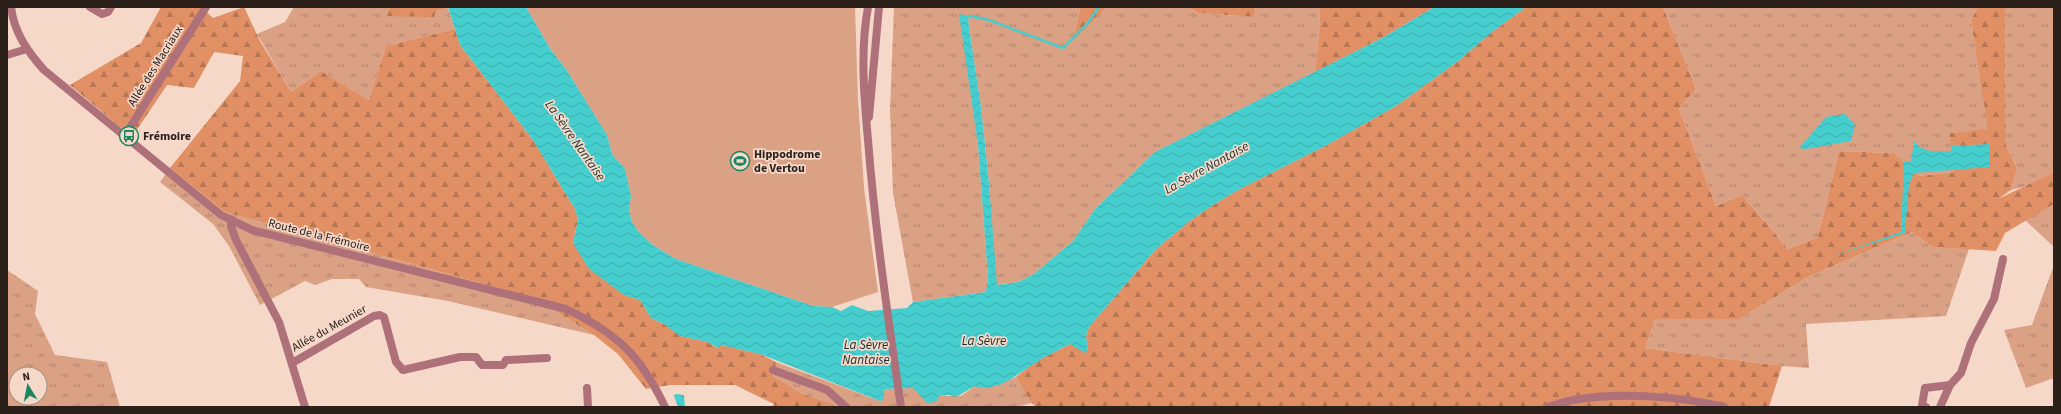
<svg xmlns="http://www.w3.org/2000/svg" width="2061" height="414" font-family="'Source Sans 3',sans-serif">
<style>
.grass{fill:url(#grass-tufts);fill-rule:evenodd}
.forest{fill:url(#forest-firs)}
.garden{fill:#daa185}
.water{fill:url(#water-waves)}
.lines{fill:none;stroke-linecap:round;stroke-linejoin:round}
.stream{stroke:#46cdcd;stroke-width:2.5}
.minor{stroke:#ae717a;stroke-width:8}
.tertiary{stroke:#ae717a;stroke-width:8}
.labels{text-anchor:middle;stroke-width:3.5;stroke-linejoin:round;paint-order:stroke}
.street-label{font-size:12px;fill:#2b201a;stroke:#f6d8c9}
.poi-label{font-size:12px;font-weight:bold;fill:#2b201a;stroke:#f6d8c9;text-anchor:start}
.water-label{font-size:13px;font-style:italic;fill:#172e2e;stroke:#f6d8c9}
</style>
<defs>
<pattern id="grass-tufts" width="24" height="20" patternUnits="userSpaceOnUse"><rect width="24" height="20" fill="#daa185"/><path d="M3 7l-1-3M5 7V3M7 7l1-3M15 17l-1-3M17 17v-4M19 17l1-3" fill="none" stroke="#b1836c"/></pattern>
<pattern id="forest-firs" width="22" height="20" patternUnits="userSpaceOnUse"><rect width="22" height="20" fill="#e19065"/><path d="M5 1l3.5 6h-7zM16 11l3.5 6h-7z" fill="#b77552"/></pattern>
<pattern id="water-waves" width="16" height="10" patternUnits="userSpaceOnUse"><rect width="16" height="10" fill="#46cdcd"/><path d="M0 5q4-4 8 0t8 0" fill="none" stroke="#3db0af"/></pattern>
</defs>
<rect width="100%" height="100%" fill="#f6d8c9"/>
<g class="grass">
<polygon points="294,7 390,7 387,16 448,8 455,29 386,46 369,100 321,71 291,92 257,34 285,22"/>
<polygon points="894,7 1078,7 1080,9 1075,40 1107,7 1188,7 1198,13 1254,17 1256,7 1320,7 1319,35 1315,72 1155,152 1095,209 1073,241 1034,274 1018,282 996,285 989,183 981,107 968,20 970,17 962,27 978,145 988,277 986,292 913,302 893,193 890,109"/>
<polygon points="1663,7 1978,7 1971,20 1989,130 1949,133 1954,172 1918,176 1894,153 1839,151 1818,237 1788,249 1742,195 1716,206 1679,109 1696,89"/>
<polygon points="2005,7 2054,7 2054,172 2023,187 2011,190 2017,168 2006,146"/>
<polygon points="170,168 225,212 534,298 594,335 448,301 366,287 359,279 332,279 315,285 305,281 260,305 229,246 213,224 160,182"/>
<polygon points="2054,204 2054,247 2025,220"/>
<polygon points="1912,232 1932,247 1969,249 1946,316 1806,324 1809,368 1782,366 1645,348 1655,319 1739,319 1808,277"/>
<polygon points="2054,265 2054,378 2026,388 2004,330 2032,325"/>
<path d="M7 270 38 291 35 314 55 355 107 362 120 407H7ZM16 374H40V398H16Z"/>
<polygon points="776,362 880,401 884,391 887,389 913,388 939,396 961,396 975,386 993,386 1016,377 1031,403 1017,407 835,407 834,404 805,395 773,376"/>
</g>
<g class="forest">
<polygon points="161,7 205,7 204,10 213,18 244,7 260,41 291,92 321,71 369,100 386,46 455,29 460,45 533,140 575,209 578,220 573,243 624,295 640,300 651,318 664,324 680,336 708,342 717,348 721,345 760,354 776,362 773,376 805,395 834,404 835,407 773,407 774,404 735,385 670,385 646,389 618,354 594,335 534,298 225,212 170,168 240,81 243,56 214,52 194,88 167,85 132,137 70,85 141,43"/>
<polygon points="390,7 448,7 448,8 437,10 434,17 386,16"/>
<polygon points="1078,7 1107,7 1074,41 1080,9"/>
<polygon points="1188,7 1256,7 1254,17 1198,13"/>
<polygon points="1320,7 1434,7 1382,38 1315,72 1319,35"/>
<polygon points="1526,7 1663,7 1696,89 1679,109 1716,206 1742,195 1788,249 1818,237 1839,151 1894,153 1919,176 1954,172 1949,133 1988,129 1971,20 1978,7 2005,7 2006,146 2017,168 2011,190 1998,199 2054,172 2054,204 2005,233 1996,251 1932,247 1912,232 1808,277 1739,319 1655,319 1645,348 1782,366 1769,407 1037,407 1031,403 1016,377 1035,362 1070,344 1088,349 1086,336 1089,327 1156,249 1191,220 1213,205 1238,190 1327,145 1396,106 1457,62 1492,32"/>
</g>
<polygon class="garden" points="526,7 855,7 858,100 864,188 878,292 832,307 813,306 676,259 653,245 638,231 632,222 629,210 631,196 625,169 612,154 607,135 566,69 551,50"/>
<g class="water">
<path d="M448 7H526L551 50 566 69 607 135 612 154 625 169 631 196 629 210 632 222 638 231 653 245 676 259 813 306 832 307 841 311 852 305 868 311 907 308 913 302 986 292 988 277 978 145 959 14 970 16 968 20 981 107 989 183 997 285 1018 282 1034 274 1073 241 1095 209 1155 152 1382 38 1434 7H1526L1492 32 1457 62 1396 106 1327 145 1238 190 1213 205 1191 220 1156 249 1089 327 1086 336 1088 349 1085 353 1070 344C1059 350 1047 355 1037 362 1018 373 999 393 975 386L956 397 950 395 939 396 936 402 927 403 913 388 886 389 884 391 883 400 880 401 760 354 721 345 718 348 708 342 680 336 664 324 651 318 640 300 624 295 589 269 573 243 578 220 575 209 533 140 460 45Z"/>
<polygon points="1845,114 1855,125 1851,141 1806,149 1799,148 1826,117"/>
<path d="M1914 141C1924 154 1937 151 1952 151V146L1989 144 1990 167 1914 173 1909 185 1905 233 1830 257 1901 232 1904 161 1911 162Z"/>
<polygon points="675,394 684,395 685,407 678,407 674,396"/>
</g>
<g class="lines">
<polyline class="stream" points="970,16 989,20 1063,48 1087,24 1099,7"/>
<g class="minor">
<polyline points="90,7 102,14 108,12 111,7"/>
<polyline points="7,55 27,49"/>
<polyline points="124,137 206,7"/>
<polyline points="232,221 231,226 236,240 279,322 305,407"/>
<polyline points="292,363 374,316 380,315 384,317 396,362 403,370 460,357 476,357 482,365 503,365 506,360 547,358"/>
<polyline points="773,370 827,390 846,407"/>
<polyline points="1950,385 1961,373 1971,343 1994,299 2003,259"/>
<polyline points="587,388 588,407"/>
<polyline points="1926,407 1922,405 1925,388 1950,385 1940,407"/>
</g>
<g class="tertiary">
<path d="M11 7C14 32 27 51 44 70L221 215 252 230 566 309C617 333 641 356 665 407"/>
<path d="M868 7C860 52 864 95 868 140 875 229 888 318 901 407"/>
<polyline points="869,117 879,7"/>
<path d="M1548 407C1556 405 1565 401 1574 400 1619 392 1680 396 1724 407"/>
</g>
</g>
<defs>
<symbol id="bus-ring" viewBox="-11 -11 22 22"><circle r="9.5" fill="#f6d8c9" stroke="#1c8663" stroke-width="1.5"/><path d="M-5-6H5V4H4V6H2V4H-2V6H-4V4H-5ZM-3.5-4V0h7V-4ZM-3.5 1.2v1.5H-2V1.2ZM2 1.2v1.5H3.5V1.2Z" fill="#1c8663"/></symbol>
<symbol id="stadium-ring" viewBox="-11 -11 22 22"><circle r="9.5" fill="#f6d8c9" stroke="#1c8663" stroke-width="1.5"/><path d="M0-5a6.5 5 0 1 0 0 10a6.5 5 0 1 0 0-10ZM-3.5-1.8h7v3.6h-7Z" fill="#1c8663"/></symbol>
</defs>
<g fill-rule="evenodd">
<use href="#bus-ring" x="118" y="125" width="22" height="22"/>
<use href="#stadium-ring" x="729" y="150" width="22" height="22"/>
</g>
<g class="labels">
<g class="street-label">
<text transform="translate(155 66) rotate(-58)" y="4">Allée des Macriaux</text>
<text transform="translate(319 235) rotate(14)" y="4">Route de la Frémoire</text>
<text transform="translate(329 328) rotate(-29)" y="4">Allée du Meunier</text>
</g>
<g class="poi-label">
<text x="143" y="140">Frémoire</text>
<text x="754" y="158">Hippodrome<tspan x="754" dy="14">de Vertou</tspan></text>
</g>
<g class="water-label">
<text transform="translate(576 140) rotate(55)" y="5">La Sèvre Nantaise</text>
<text transform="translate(1206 167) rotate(-29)" y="5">La Sèvre Nantaise</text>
<text x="984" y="345">La Sèvre</text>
<text x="866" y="349">La Sèvre<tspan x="866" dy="15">Nantaise</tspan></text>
</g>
</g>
<rect width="2061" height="414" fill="none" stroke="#2b201a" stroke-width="16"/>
<g transform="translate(28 386) rotate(350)"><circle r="19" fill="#f6d8c9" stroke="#a58e83"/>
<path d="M0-3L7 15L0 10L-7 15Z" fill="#1c8663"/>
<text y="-6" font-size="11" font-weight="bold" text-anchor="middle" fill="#2b201a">N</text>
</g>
</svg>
